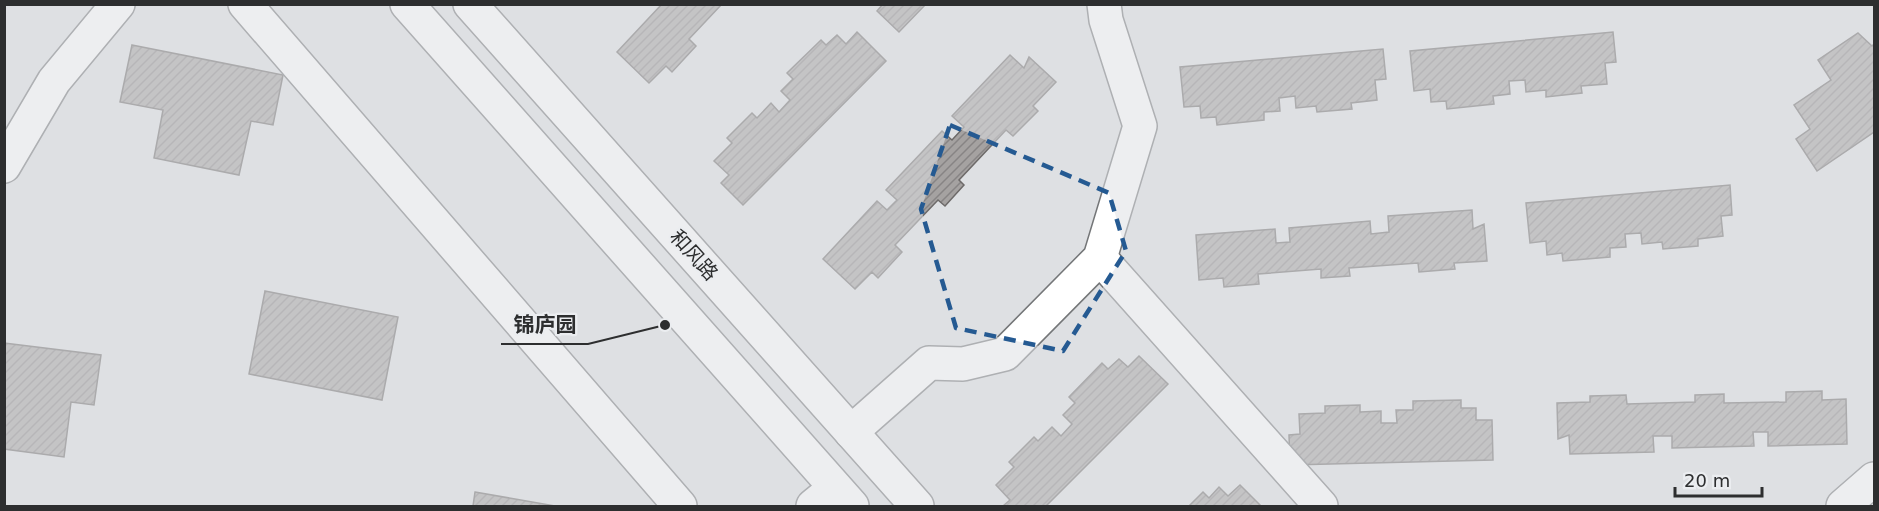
<svg xmlns="http://www.w3.org/2000/svg" width="1879" height="511" font-family="'DejaVu Sans','Noto Sans SC',sans-serif">
<style>
.building{fill:url(#building-hatch);stroke:#6d6a69;stroke-width:1.5}
.lines{fill:none;stroke-linecap:round;stroke-linejoin:round}
.street-casing{stroke:#747678;stroke-width:36}
.secondary-casing{stroke:#747678;stroke-width:36}
.street{stroke:#fff;stroke-width:33}
.secondary{stroke:#fff;stroke-width:33}
.marked{fill:none;stroke:#255a92;stroke-width:4.5;stroke-dasharray:12 8;stroke-linejoin:round}
.labels{text-anchor:middle;stroke-width:4.5;stroke-linejoin:round;paint-order:stroke}
.street-label{font-size:20px;fill:#2d2e2f;stroke:#ebedf0}
.leader{fill:none;stroke:#2d2e2f;stroke-width:2}
.callout-dot{fill:#2d2e2f;stroke:#ebedf0;stroke-width:2}
.callout-label{font-size:21px;text-anchor:middle;font-weight:bold;fill:#2d2e2f;stroke:#ebedf0;stroke-width:4.5;stroke-linejoin:round;paint-order:stroke}
</style>
<defs>
<pattern id="building-hatch" width="6" height="6" patternUnits="userSpaceOnUse" patternTransform="scale(1.5)"><rect width="6" height="6" fill="#a5a2a1"/><path d="M-1 1l2-2M0 6l6-6M5 7l2-2" fill="none" stroke="#878484"/></pattern>
</defs>
<rect width="100%" height="100%" fill="#dee0e3"/>
<g class="building">
<polygon points="662,4 722,4 689,39 696,46 672,72 666,66 649,83 617,52"/>
<polygon points="883,4 926,4 899,32 877,11"/>
<polygon points="857,32 886,61 743,205 721,183 729,175 714,161 732,143 727,138 752,113 757,118 771,103 779,112 790,100 781,91 793,79 787,73 821,40 826,45 837,35 846,44"/>
<polygon points="1613,32 1616,62 1605,63 1607,84 1581,86 1582,93 1546,97 1546,90 1526,92 1525,80 1509,81 1510,94 1493,96 1494,104 1447,109 1446,101 1431,102 1430,89 1414,91 1410,51"/>
<polygon points="1858,33 1872,46 1874,44 1874,132 1817,171 1796,139 1810,129 1794,105 1831,80 1818,60"/>
<polygon points="132,45 283,75 273,125 251,121 239,175 154,158 163,110 120,102"/>
<polygon points="1383,49 1386,79 1375,80 1377,100 1351,103 1352,109 1317,112 1316,106 1296,108 1295,96 1279,98 1280,111 1264,112 1264,120 1217,125 1216,117 1201,118 1200,106 1184,107 1180,67"/>
<polygon points="1010,55 1024,68 1029,57 1056,82 1033,106 1038,111 1013,136 1006,130 959,180 964,185 945,206 938,200 895,245 902,252 878,278 872,272 855,289 823,259 877,201 887,210 897,200 886,190 942,131 952,140 964,127 952,116"/>
<polygon points="1730,185 1732,215 1721,216 1723,236 1698,239 1698,246 1663,249 1662,242 1642,244 1641,233 1625,234 1626,247 1610,248 1610,257 1563,261 1562,253 1547,255 1546,241 1530,243 1526,203"/>
<polygon points="1472,210 1473,229 1484,224 1487,261 1454,263 1455,269 1419,272 1418,263 1349,268 1350,276 1321,278 1321,269 1258,274 1259,284 1224,287 1223,278 1199,280 1196,235 1275,229 1276,243 1290,242 1289,228 1370,221 1371,234 1389,232 1388,216"/>
<polygon points="265,291 398,317 382,400 249,374"/>
<polygon points="4,343 101,355 94,405 71,402 64,457 4,449"/>
<polygon points="1139,356 1168,384 1046,506 1003,506 1010,500 996,485 1014,467 1009,462 1034,437 1038,441 1052,427 1061,436 1072,424 1063,415 1075,403 1069,397 1102,363 1108,369 1119,359 1128,367"/>
<polygon points="1822,391 1822,400 1846,399 1847,444 1768,446 1768,432 1753,432 1754,446 1672,448 1672,436 1653,436 1654,452 1570,454 1569,435 1558,439 1557,403 1590,402 1590,396 1626,395 1627,404 1695,402 1695,395 1724,394 1724,403 1786,402 1786,392"/>
<polygon points="1461,400 1461,408 1476,408 1476,420 1492,420 1493,460 1290,465 1289,435 1300,434 1299,414 1325,413 1325,406 1360,405 1360,412 1381,411 1381,423 1397,423 1396,410 1413,410 1413,401"/>
<polygon points="1240,485 1261,506 1189,506 1203,492 1209,498 1219,487 1228,496"/>
<polygon points="475,492 555,506 473,506"/>
</g>
<g class="lines">
<defs>
<g id="street">
<polyline points="245,4 680,506"/>
<polyline points="4,166 54,81 118,4"/>
<polyline points="1100,258 1321,506"/>
<polyline points="851,432 929,363 963,364 1005,354 1100,258 1140,126 1106,20 1104,4"/>
<polyline points="813,506 835,488"/>
<polyline points="1843,506 1874,479"/>
</g>
<g id="secondary">
<polyline points="407,4 852,506"/>
<polyline points="470,4 917,506"/>
</g>
</defs>
<use href="#street" class="street-casing"/>
<use href="#secondary" class="secondary-casing"/>
<use href="#street" class="street"/>
<use href="#secondary" class="secondary"/>
</g>
<path d="M0 0H1879V511H0ZM950 125 1109 193 1126 251 1063 351 956 328 921 209Z" fill="#dee0e3" fill-opacity=".55" fill-rule="evenodd"/>
<path class="marked" d="M950 125 1109 193 1126 251 1063 351 956 328 921 209Z"/>
<g class="labels">
<g class="street-label">
<text transform="translate(694 255) rotate(48)" y="7">和风路</text>
</g>
</g>
<path class="leader" d="M665 325L588 344H501"/>
<circle class="callout-dot" cx="665" cy="325" r="6"/>
<g class="callout-label">
<text x="545" y="332">锦庐园</text>
</g>
<rect width="1879" height="511" fill="none" stroke="#2d2e2f" stroke-width="12"/>
<path d="M1675 487v9h87v-9" fill="none" stroke="#2d2e2f" stroke-width="3"/>
<text x="1684" y="487" font-size="18" fill="#2d2e2f" stroke="#ebedf0" stroke-width="4.5" paint-order="stroke">20 m</text>
</svg>
